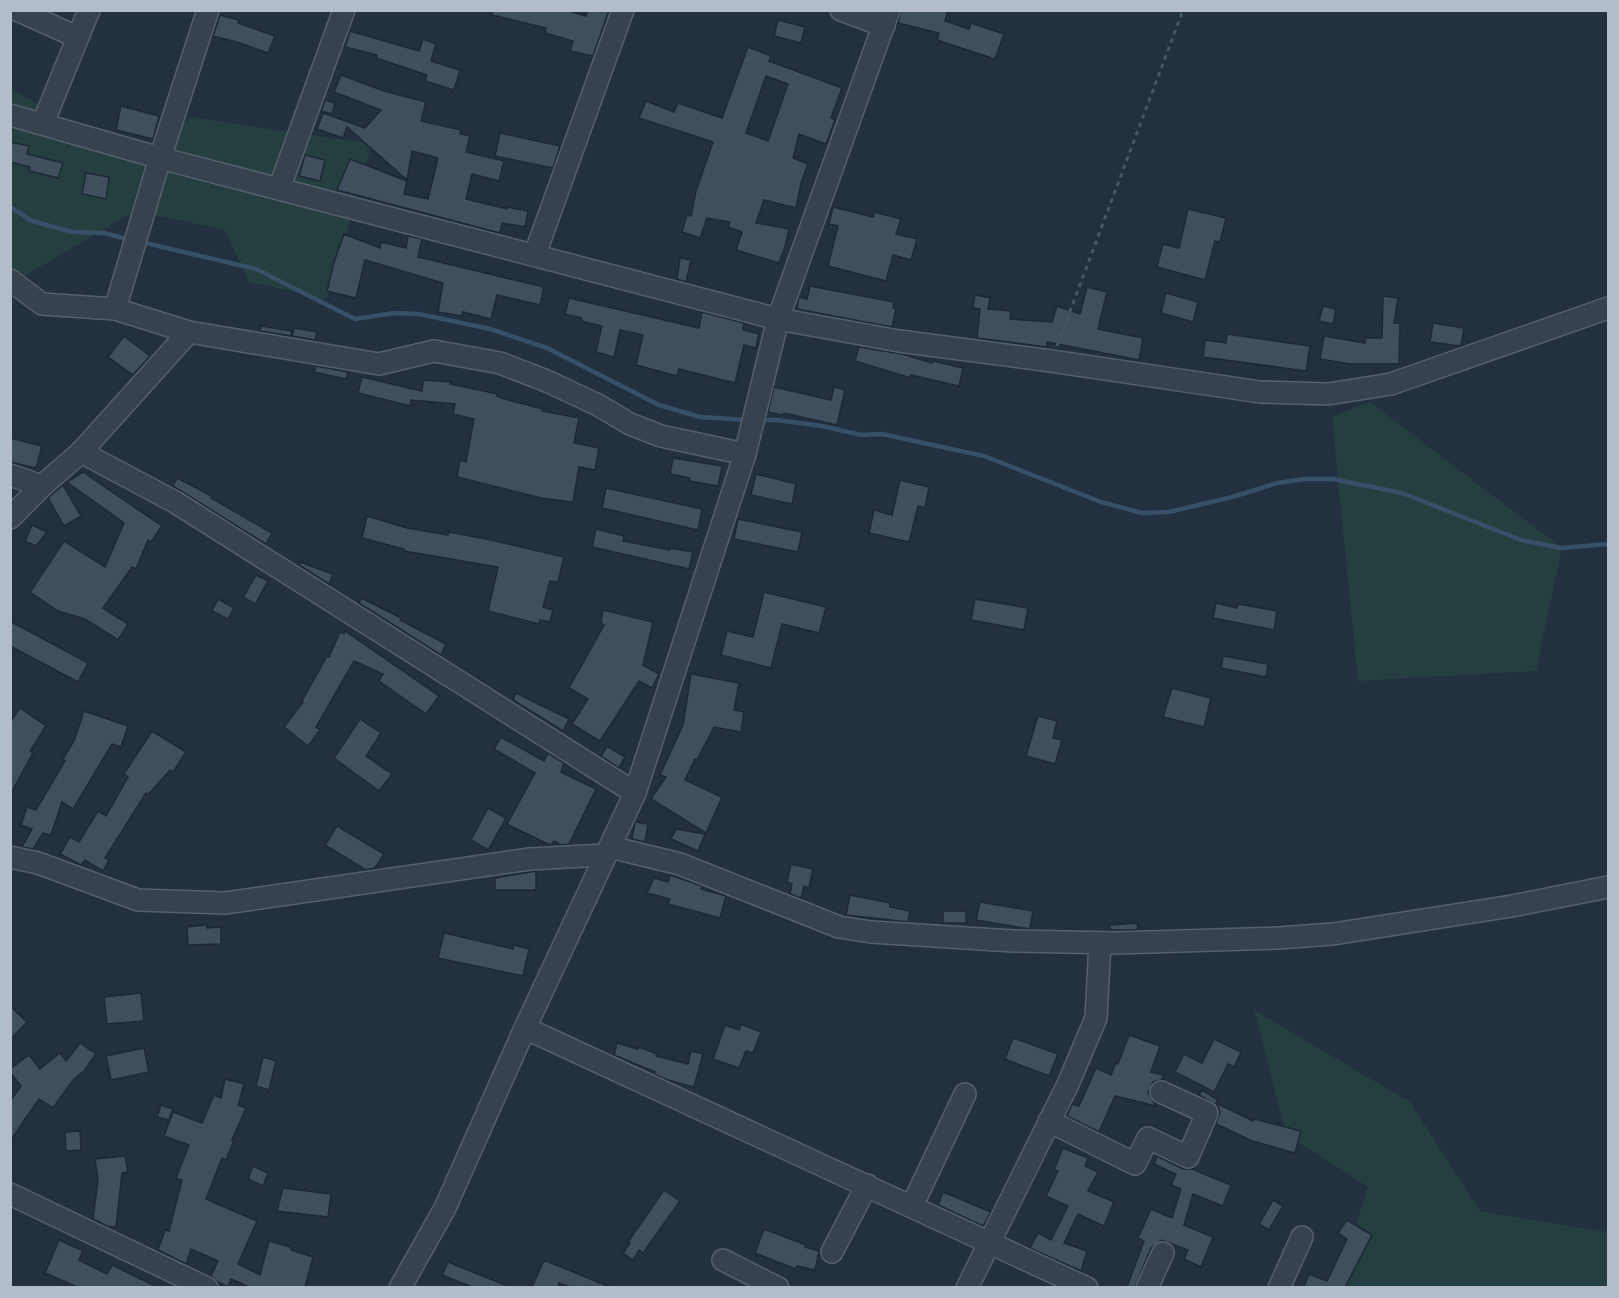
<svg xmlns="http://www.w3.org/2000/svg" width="1619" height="1298" font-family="Commissioner,sans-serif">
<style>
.green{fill:#253e40}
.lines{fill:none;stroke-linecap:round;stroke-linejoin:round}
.stream{stroke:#374f69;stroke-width:4.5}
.building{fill:#3f4f5e;stroke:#1e2936;stroke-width:1.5;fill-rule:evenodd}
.minor-casing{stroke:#55606d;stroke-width:24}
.path{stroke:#435b5d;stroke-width:3;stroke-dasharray:4.5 4.5;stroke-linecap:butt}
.minor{stroke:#37424f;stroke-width:21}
</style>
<rect width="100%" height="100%" fill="#23303f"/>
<g class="green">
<polygon points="10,88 144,166 190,117 372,144 327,299 249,282 225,230 135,211 11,284"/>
<polygon points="1370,402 1562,548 1536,671 1358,681 1332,417"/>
<polygon points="1254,1010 1410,1102 1480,1211 1608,1232 1608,1287 1336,1287 1368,1187 1286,1134"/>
</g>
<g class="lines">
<g class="stream">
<polyline points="10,207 32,221 72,232 104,233 130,240"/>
<polyline points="141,242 256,269 355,319 394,313 419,314 490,329 547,348 659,405 700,417 747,420"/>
<polyline points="759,420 777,420 822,426 861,435 882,434 984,456 1101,502 1142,513 1169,512 1232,497 1277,483 1305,479 1333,479 1402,493 1521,540 1562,548 1608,544"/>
</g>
</g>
<g class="building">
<polygon points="493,10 565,10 586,16 588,10 609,10 593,56 570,51 573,41 545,33 546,28 492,15"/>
<polygon points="901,10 948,10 945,21 969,29 971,23 1004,34 995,59 937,40 939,33 898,23"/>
<polygon points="220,15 239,20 238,23 275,36 268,53 240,43 213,36"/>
<polygon points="778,20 805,27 801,43 774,36"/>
<polygon points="350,31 419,51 423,39 436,44 431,61 460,70 454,90 425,81 427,75 376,58 377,55 345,47"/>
<path d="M748 47 771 56 769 61 842 88 831 118 835 120 826 144 799 134 793 158 808 164 801 183 796 208 764 200 756 223 789 229 785 247 779 263 736 250 742 232 728 227 730 222 707 218 700 238 682 232 687 215 691 216 696 191 713 142 639 118 646 101 674 112 678 103 722 118ZM766 76 788 84 768 141 746 133Z"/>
<polygon points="341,75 384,91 426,102 421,121 461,130 460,134 470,136 466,152 504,161 499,181 472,174 466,199 507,209 507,207 528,211 525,227 502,223 500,233 337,190 350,159 407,181 404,194 428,199 438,158 412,151 407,180 347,127 343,138 317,129 323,113 365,128 381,110 334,92"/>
<polygon points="325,100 335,103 332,114 321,111"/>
<polygon points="121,106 159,116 153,139 116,130"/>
<polygon points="500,133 560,146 553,168 495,156"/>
<polygon points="10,142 29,146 27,154 63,163 58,178 29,171 30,167 10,162"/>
<polygon points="305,155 325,160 320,181 299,176"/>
<polygon points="86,173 109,177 106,199 82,194"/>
<polygon points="833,207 873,217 874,212 901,219 896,234 917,239 911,260 893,255 886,281 828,266 838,226 829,224"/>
<polygon points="1188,209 1226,218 1220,242 1215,241 1205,280 1157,267 1163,244 1179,248"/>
<polygon points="344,234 380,248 381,242 406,248 408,236 422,239 418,257 544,287 540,305 497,295 491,319 463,312 462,316 438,312 443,283 365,260 356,298 327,291 334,262"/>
<polygon points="680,258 691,260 686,282 677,279"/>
<polygon points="810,286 894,302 893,308 896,309 892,327 797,309 799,297 807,299"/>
<polygon points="1087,287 1107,292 1098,329 1143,338 1139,360 1047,342 1047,347 977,338 980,309 973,308 975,295 990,298 988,309 1011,311 1010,319 1052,322 1057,306 1080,314"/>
<polygon points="1166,293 1198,302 1193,322 1161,313"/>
<polygon points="1383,296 1398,298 1394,323 1400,323 1399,364 1350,364 1320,359 1324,336 1365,343 1365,338 1382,338"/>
<polygon points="569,298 699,328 702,312 744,323 743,330 759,334 756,348 744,345 735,383 679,369 677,376 636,365 643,335 620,330 614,357 596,352 602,326 581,321 582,318 565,314"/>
<polygon points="1323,306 1336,309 1333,324 1319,321"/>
<polygon points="1433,323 1464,328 1461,346 1430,342"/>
<polygon points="261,326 292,331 291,336 260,331"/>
<polygon points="294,328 317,332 315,340 292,336"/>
<polygon points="1227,334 1310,346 1306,371 1203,357 1205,340 1226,343"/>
<polygon points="124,336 150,356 133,375 108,357"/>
<polygon points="859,347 902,354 932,363 933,361 963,368 959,386 911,375 911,378 855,361"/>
<polygon points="316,366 348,372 346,379 314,372"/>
<polygon points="362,377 422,391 423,380 451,382 450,384 498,394 497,396 504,399 543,409 542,411 579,418 574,443 599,448 595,470 579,467 573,502 541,498 457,477 460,460 466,462 474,419 453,414 455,404 411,400 410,406 358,393"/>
<polygon points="774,387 831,400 834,387 845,390 837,425 784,413 783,415 768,412"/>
<polygon points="10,438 42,446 36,468 10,462"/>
<polygon points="673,458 722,466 718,486 689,481 690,478 670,474"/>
<polygon points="83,472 162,526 151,542 148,540 136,569 132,567 103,608 128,624 118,640 85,619 58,611 30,592 64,541 105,567 124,523 67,482"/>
<polygon points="756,474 796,484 792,504 751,495"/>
<polygon points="177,478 212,496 211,498 272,533 266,544 173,486"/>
<polygon points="900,480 929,487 925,508 918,506 909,542 869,533 874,510 892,515"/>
<polygon points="63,485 81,516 64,526 48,498"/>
<polygon points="606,488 702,509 698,530 602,508"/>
<polygon points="367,516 407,528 448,535 449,532 491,540 564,557 558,582 550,581 543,607 553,610 550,622 540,620 539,624 488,611 498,567 404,551 404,549 362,538"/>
<polygon points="738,519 802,532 798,552 734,539"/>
<polygon points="32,525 47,532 36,546 25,541"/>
<polygon points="596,529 624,536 623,541 670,550 670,548 693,552 689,569 592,547"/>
<polygon points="300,562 333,574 329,584 299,565"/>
<polygon points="256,575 268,581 255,604 243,597"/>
<polygon points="764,592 826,607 819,633 782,624 771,668 721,655 727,631 753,637"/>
<polygon points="361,598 401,618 400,620 446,644 441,655 359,603"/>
<polygon points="218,599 234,608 228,619 212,611"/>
<polygon points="975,599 1028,608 1024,630 971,620"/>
<polygon points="1216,603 1237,608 1238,604 1277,611 1274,630 1213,618"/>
<polygon points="603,610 653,622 643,665 659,674 652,688 639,681 600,741 572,724 588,699 569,688 604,625 601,623"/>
<polygon points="10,621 88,663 78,682 10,646"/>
<polygon points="345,631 439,696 426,714 379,681 383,674 354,661 316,727 320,730 308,746 284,727 303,702 302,701 327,656 329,657 340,632 344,634"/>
<polygon points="1223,656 1268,664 1266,677 1221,668"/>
<polygon points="691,674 739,683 734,710 744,712 741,732 714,727 697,760 695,759 685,780 722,797 706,833 651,799 666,777 660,775 683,725"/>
<polygon points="1172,688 1211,698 1204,727 1163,717"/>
<polygon points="516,693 569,719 563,731 513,700"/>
<polygon points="20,708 46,726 30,751 33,753 10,795 10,722"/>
<polygon points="84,711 128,726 121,747 112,744 73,809 62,802 51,835 43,833 33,849 22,847 32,829 21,825 27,807 36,810 65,761 63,759 74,741"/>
<polygon points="1038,716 1057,721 1053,738 1062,740 1055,764 1026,756"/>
<polygon points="360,719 381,733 366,756 392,774 379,791 334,758"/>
<polygon points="152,731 186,752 173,772 170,770 148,795 146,793 105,858 109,860 103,871 85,860 81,865 60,854 70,837 79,842 98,811 106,816 128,777 124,774"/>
<polygon points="501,737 544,761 548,753 551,755 564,763 561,772 596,789 569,844 561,845 554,841 550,845 507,824 535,773 494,749"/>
<polygon points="607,746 625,757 619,768 601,756"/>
<polygon points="488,808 506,818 488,850 471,840"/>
<polygon points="635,822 648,824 645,842 632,839"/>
<polygon points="337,826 384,854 375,868 366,870 325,845"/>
<polygon points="676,829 705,834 698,851 671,839"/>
<polygon points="791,864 813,869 809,888 804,886 801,898 790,894 792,884 787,882"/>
<polygon points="536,871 536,890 495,890 495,878"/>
<polygon points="670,875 702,886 701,889 726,896 720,918 668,904 670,899 647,893 654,878 668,882"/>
<polygon points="850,895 890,903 890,907 910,911 908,922 846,915"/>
<polygon points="980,902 1033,911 1030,929 976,920"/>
<rect x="943" y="911" width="23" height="12"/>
<polygon points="1137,923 1138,930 1110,930 1110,925"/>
<polygon points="207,925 207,928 221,927 221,944 188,945 187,927"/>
<polygon points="444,933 513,949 514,945 529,949 523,976 438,958"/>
<polygon points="141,993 144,1021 107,1024 104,997"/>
<polygon points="10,1006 27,1022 10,1040"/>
<polygon points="741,1024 761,1032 753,1053 746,1051 739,1068 713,1059 725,1025 739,1030"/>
<polygon points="1129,1035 1160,1046 1151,1072 1163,1075 1162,1080 1153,1082 1148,1093 1156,1106 1115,1096 1099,1132 1067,1116 1072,1104 1079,1106 1096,1068 1111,1075 1116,1063 1118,1064"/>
<polygon points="1013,1038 1058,1054 1049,1076 1005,1059"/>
<polygon points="1214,1039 1241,1052 1234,1067 1228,1064 1214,1092 1175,1072 1184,1054 1202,1063"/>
<polygon points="80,1043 96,1054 84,1071 73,1080 53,1108 39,1099 10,1141 10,1101 21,1086 10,1072 10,1069 29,1055 40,1069 60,1053 66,1061"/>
<polygon points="617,1043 638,1049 639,1047 657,1054 656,1056 688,1064 691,1051 703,1054 694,1087 668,1080 654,1074 655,1072 614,1055"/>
<polygon points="144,1048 149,1072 111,1080 106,1056"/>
<polygon points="263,1057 276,1061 269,1090 256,1086"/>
<polygon points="225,1079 244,1084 238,1105 246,1108 232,1140 234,1140 226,1160 222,1158 206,1199 257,1221 238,1264 260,1275 269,1241 291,1247 291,1250 313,1257 305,1287 249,1287 231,1279 228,1287 218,1282 211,1276 218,1261 191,1249 186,1264 158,1250 165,1230 169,1231 182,1180 176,1178 189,1145 164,1136 173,1112 202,1123 214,1095 221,1098"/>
<polygon points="1202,1090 1218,1100 1216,1103 1253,1121 1254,1119 1301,1131 1295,1153 1252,1141 1216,1124 1220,1112 1218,1106 1199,1095"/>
<polygon points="161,1105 173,1109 169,1120 157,1117"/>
<polygon points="80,1131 81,1150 66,1151 65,1132"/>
<polygon points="1063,1148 1088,1158 1085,1166 1098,1172 1088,1191 1114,1202 1104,1226 1078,1214 1064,1243 1087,1251 1081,1271 1030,1248 1038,1233 1051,1240 1068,1206 1046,1196 1058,1171 1054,1170"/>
<polygon points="125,1156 128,1172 122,1173 116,1227 107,1226 93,1219 98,1179 95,1159"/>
<polygon points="1157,1156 1183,1169 1192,1169 1231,1185 1223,1206 1193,1194 1184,1225 1213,1237 1201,1267 1184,1259 1188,1250 1162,1240 1151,1248 1135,1287 1127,1287 1144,1241 1138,1238 1151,1209 1172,1218 1181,1189 1171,1185 1176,1174 1154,1164"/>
<polygon points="253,1166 268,1173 263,1186 248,1179"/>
<polygon points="283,1188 331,1194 328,1217 277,1211"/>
<polygon points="664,1190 680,1201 643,1253 639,1250 633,1260 623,1253 630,1243 628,1242"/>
<polygon points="943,1192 991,1212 983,1226 938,1205"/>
<polygon points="1273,1200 1283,1206 1269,1230 1259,1224"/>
<polygon points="1347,1220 1372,1235 1345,1287 1304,1287 1309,1274 1327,1281 1347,1239 1338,1233"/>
<polygon points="764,1229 806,1245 805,1247 819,1251 815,1270 797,1266 796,1269 755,1253"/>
<polygon points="59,1240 83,1251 79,1260 107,1274 112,1265 157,1287 77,1287 45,1273"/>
<polygon points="544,1260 610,1287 570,1287 559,1283 558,1287 532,1287"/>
<polygon points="448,1262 510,1287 472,1287 442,1275"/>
</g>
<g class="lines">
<defs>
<g id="minor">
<polyline points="17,10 77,37"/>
<polyline points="841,10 884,26"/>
<polyline points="10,115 160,158 778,319 899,341 1051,361 1260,392 1328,394 1391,384 1608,308"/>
<polyline points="43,123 89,10"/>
<polyline points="279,189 344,10"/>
<polyline points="535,254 623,10"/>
<polyline points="10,280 42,304 115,309 189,332 379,364 434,351 500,363 549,382 598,405 630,424 661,436 745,454"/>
<polyline points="115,309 160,158 208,10"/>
<polyline points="81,452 175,502 635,793"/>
<polyline points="10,475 42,486"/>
<polyline points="10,518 42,486 81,452 189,332"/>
<polyline points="610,847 680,864 839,927 871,932 1013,941 1116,943 1278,938 1333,934 1512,906 1608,887"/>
<polyline points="10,857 38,863 138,900 225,903 530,859 605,855"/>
<polyline points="525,1028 1087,1288"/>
<polyline points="1049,1121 1135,1164 1148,1138 1188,1157 1207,1113 1161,1092"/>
<polyline points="10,1194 207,1288"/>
<polyline points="912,1206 965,1094"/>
<polyline points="832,1252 867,1185"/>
<polyline points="723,1260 778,1288"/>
<polyline points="400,1288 445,1208 525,1028 635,793 745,454 778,319 889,10"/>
<polyline points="967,1288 1068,1084 1096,1018 1100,943"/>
<polyline points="1147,1288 1163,1253"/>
<polyline points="1279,1288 1302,1237"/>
</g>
</defs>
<use href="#minor" class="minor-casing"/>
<polyline class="path" points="1057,346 1183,10"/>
<use href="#minor" class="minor"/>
</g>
<rect width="1619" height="1298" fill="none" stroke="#b3bdca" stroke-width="24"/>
</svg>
